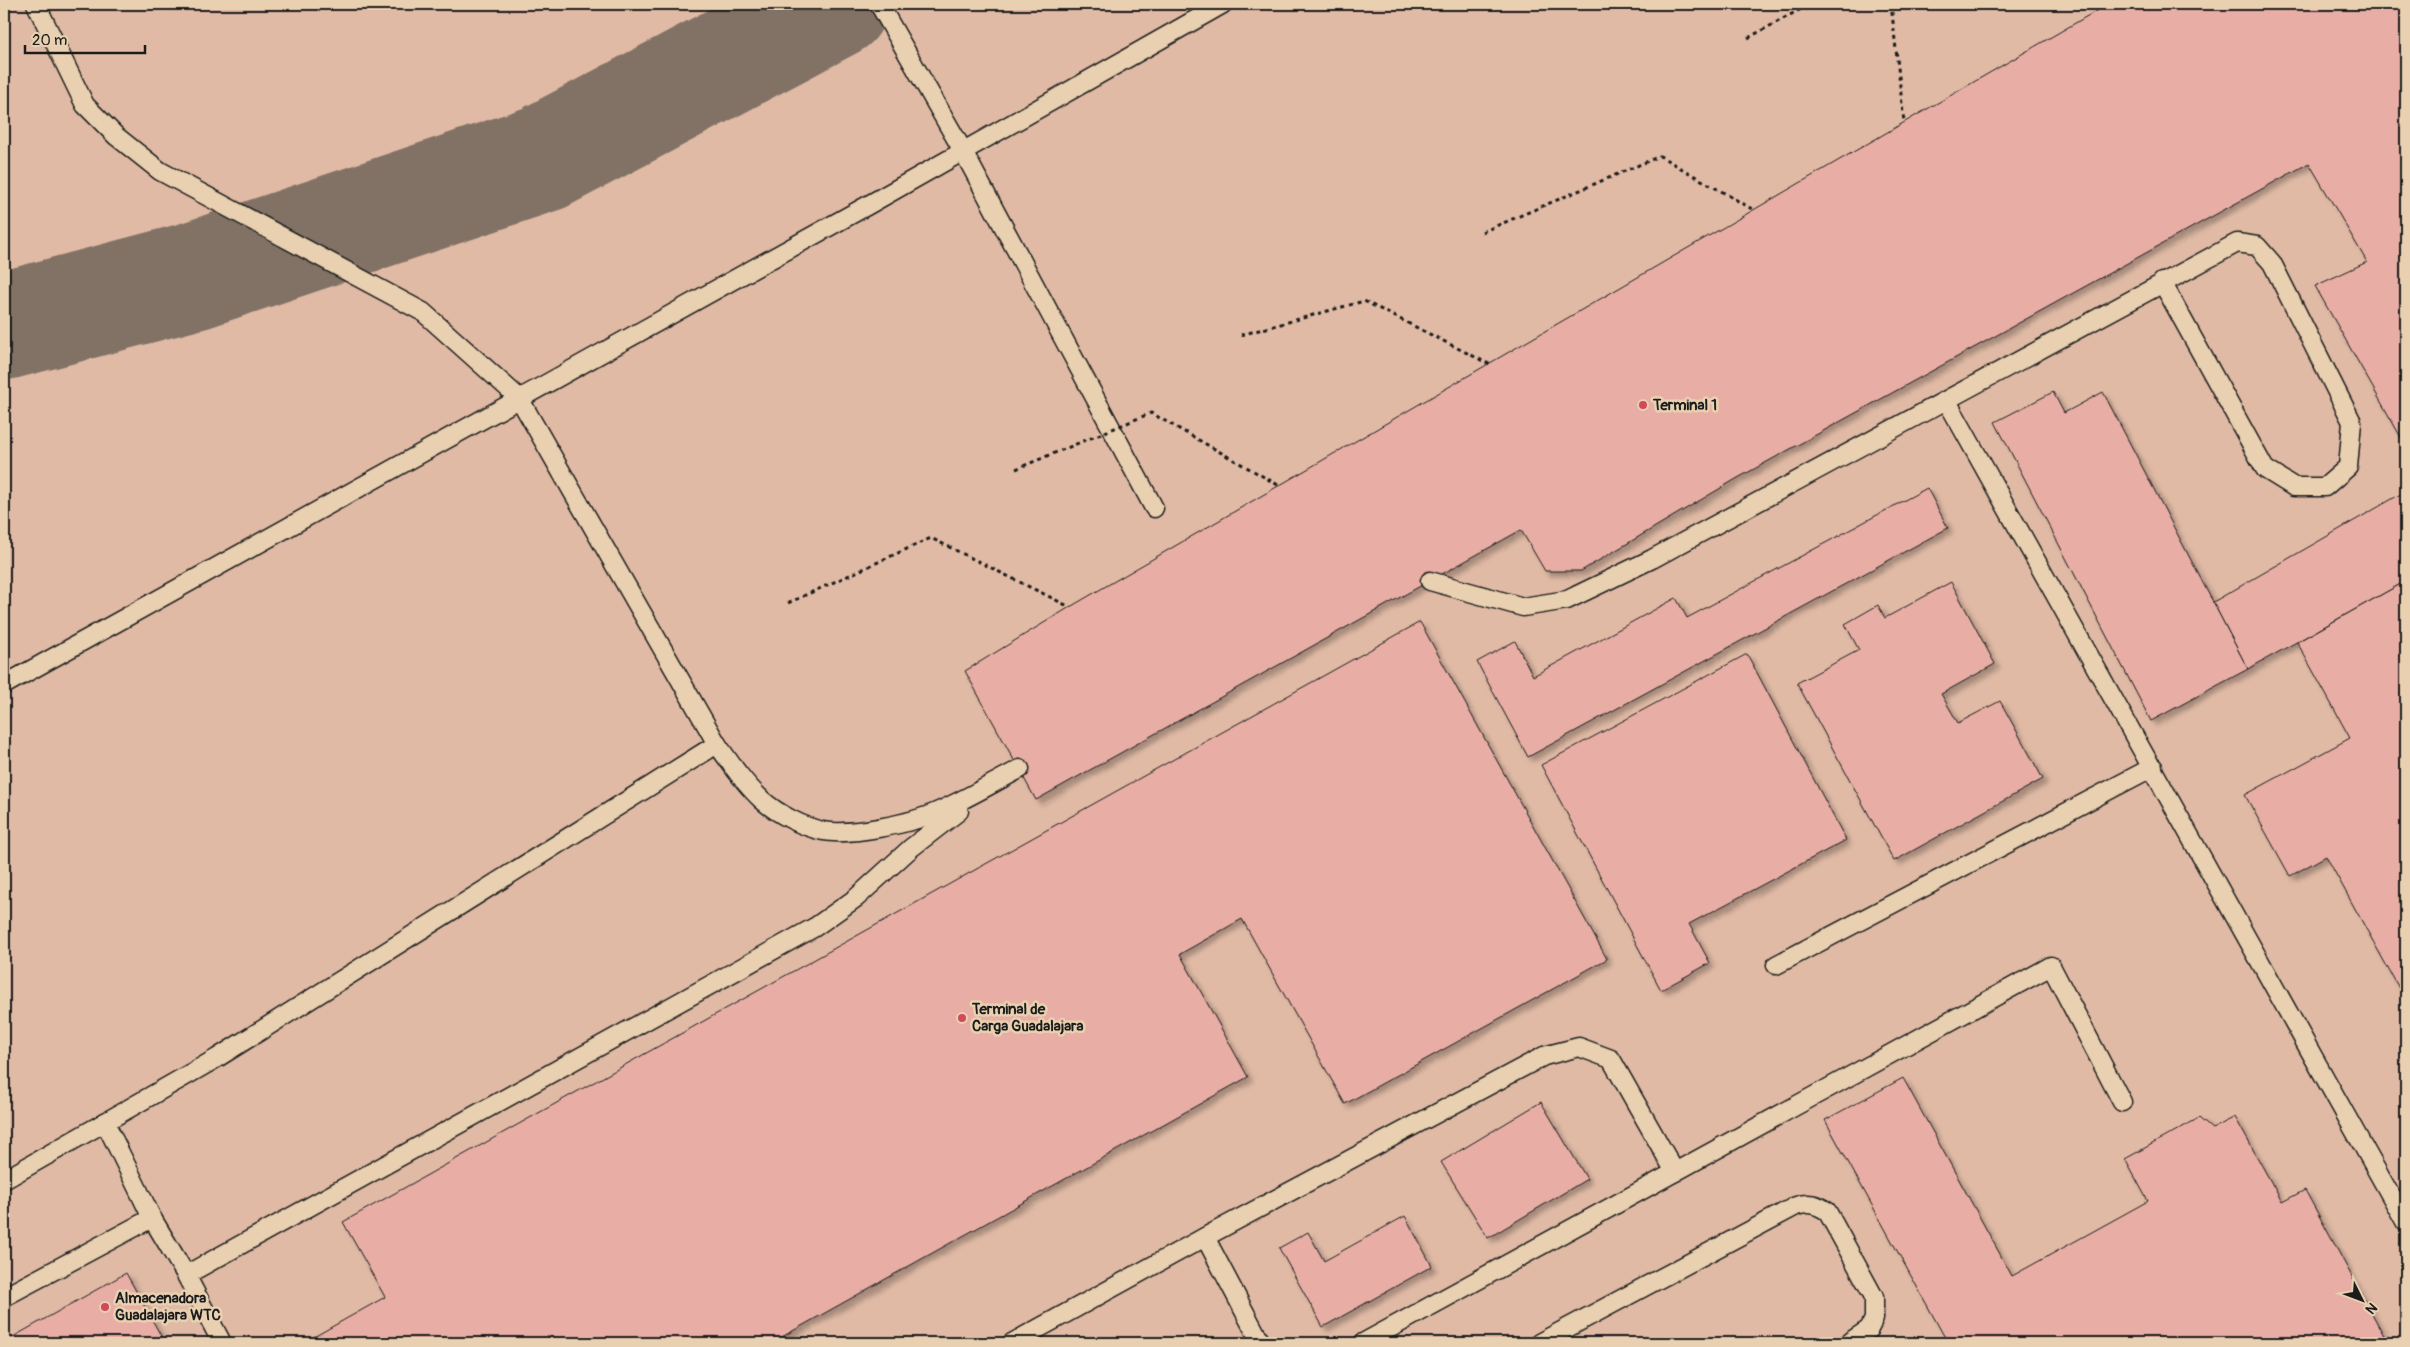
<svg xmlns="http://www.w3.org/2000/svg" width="2410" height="1347" font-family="Pangolin,sans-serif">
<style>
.built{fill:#e0baa5}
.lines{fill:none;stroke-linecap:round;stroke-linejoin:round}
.taxiway{stroke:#827265;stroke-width:108}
.building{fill:#e8aea5;stroke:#1c1c1c;filter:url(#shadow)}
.lane-casing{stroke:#1c1c1c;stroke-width:21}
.path{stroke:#1c1c1c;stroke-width:3;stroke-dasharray:4 4;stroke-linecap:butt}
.lane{stroke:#e8d0b0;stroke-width:18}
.path-bridge{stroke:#1c1c1c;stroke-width:3;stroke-dasharray:4 4;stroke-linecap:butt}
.poi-dot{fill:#d1495b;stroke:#e8d0b0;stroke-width:2}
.labels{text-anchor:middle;stroke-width:5;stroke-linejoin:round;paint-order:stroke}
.poi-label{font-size:15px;font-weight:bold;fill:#1c1c1c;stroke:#e8d0b0;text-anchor:start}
</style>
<defs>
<filter id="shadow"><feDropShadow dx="4.5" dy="4.5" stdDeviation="2.5" flood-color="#0004"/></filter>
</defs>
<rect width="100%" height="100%" fill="#e8c9ae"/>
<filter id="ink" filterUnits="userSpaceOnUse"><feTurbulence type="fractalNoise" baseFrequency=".02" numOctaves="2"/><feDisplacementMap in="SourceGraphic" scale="10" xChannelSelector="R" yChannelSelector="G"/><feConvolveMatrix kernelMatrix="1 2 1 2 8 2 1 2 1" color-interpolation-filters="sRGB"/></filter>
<g filter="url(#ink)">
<rect class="built" x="4" y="4" width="2402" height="1339"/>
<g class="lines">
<polyline class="taxiway" points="4,326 193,276 544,158 834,4"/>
</g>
<g class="building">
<polygon points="2108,4 2406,4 2406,446 2315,286 2367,262 2309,163 1736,479 1581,571 1545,571 1521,530 1036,800 965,671 1070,607"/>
<polygon points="2053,392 2064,413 2103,392 2248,669 2151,721 1995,422"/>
<polygon points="1927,488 1948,528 1528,757 1477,662 1515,641 1533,676 1676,598 1687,618"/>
<polygon points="2406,491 2406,581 2248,669 2213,602"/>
<polygon points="2406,581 2406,1001 2326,856 2290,876 2245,795 2350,738 2297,642"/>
<polygon points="1951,582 1995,664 1941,694 1958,723 2000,701 2043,779 1894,861 1797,683 1859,650 1845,624 1878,605 1885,618"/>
<polygon points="1420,622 1607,959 1345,1104 1242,919 1180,954 1248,1077 771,1343 303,1343 385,1297 343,1222"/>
<polygon points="1747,654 1846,840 1689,924 1710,963 1661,990 1541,765"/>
<polygon points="1903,1078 2012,1276 2148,1201 2125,1159 2199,1118 2212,1129 2235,1117 2282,1202 2305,1190 2388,1343 1948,1343 1825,1120"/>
<polygon points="1541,1102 1587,1179 1488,1238 1441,1162"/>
<polygon points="1405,1216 1432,1266 1323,1327 1279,1248 1308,1232 1324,1261"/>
<polygon points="126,1273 165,1343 4,1343 4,1342"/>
</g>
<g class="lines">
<defs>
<g id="lane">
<polyline points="36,4 85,105 116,136 160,171 423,312 519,398 717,744"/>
<polyline points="879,4 963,151 1154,508"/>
<polyline points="1947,401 2406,1223"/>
<polyline points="1430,581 1523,607 1567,600 1652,559 2237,243 2257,246 2272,263 2352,422 2348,467 2325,487 2294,487 2265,469 2162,282"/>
<polyline points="4,685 870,204 1223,4"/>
<polyline points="1776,965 2153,767"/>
<polyline points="105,1122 152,1218"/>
<path d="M4 1180 217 1058 717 744C731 764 744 783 762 800 778 814 803 827 823 831 851 836 913 823 939 811 966 799 993 783 1020 769"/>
<polyline points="1205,1237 1261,1343"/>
<polyline points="4,1297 152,1218 186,1275"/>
<polyline points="222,1343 186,1275 815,927 856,898 911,848 959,811"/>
<polyline points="1012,1343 1205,1237 1544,1056 1579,1047 1611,1059 1675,1172"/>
<polyline points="1363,1343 2051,966 2122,1102"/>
<path d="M1539 1343 1796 1206C1809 1202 1816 1204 1827 1211L1874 1297V1319L1869 1329 1848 1343"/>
</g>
</defs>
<use href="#lane" class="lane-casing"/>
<g class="path">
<polyline points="1891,4 1904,122"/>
<polyline points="1748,38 1810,4"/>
<polyline points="1482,232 1660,156 1752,209"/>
<polyline points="1241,335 1364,301 1489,364"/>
<polyline points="788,603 931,538 1070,607"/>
</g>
<use href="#lane" class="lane"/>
<polyline class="path-bridge" points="1016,469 1151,413 1280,486"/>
</g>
</g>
<g class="poi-dot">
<circle cx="1643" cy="405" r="5"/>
<circle cx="962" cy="1018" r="5"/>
<circle cx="105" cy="1307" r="5"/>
</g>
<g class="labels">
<g class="poi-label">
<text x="1653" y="410">Terminal 1</text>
<text x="972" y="1014">Terminal de<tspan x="972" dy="17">Carga Guadalajara</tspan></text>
<text x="115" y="1303">Almacenadora<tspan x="115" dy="17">Guadalajara WTC</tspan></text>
</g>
</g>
<rect width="2410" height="1347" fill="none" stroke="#e8d0b0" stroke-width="20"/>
<rect x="10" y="10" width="2390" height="1327" fill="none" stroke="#1c1c1c" stroke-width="2" filter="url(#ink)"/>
<g transform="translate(2362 1300) rotate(132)" stroke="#e8d0b0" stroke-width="4" paint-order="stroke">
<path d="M0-4L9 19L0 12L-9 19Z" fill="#1c1c1c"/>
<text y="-8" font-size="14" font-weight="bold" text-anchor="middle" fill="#1c1c1c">N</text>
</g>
<path d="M25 45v8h120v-8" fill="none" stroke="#1c1c1c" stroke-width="2.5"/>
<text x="32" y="45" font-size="15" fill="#1c1c1c" stroke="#e8d0b0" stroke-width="4" paint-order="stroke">20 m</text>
</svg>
